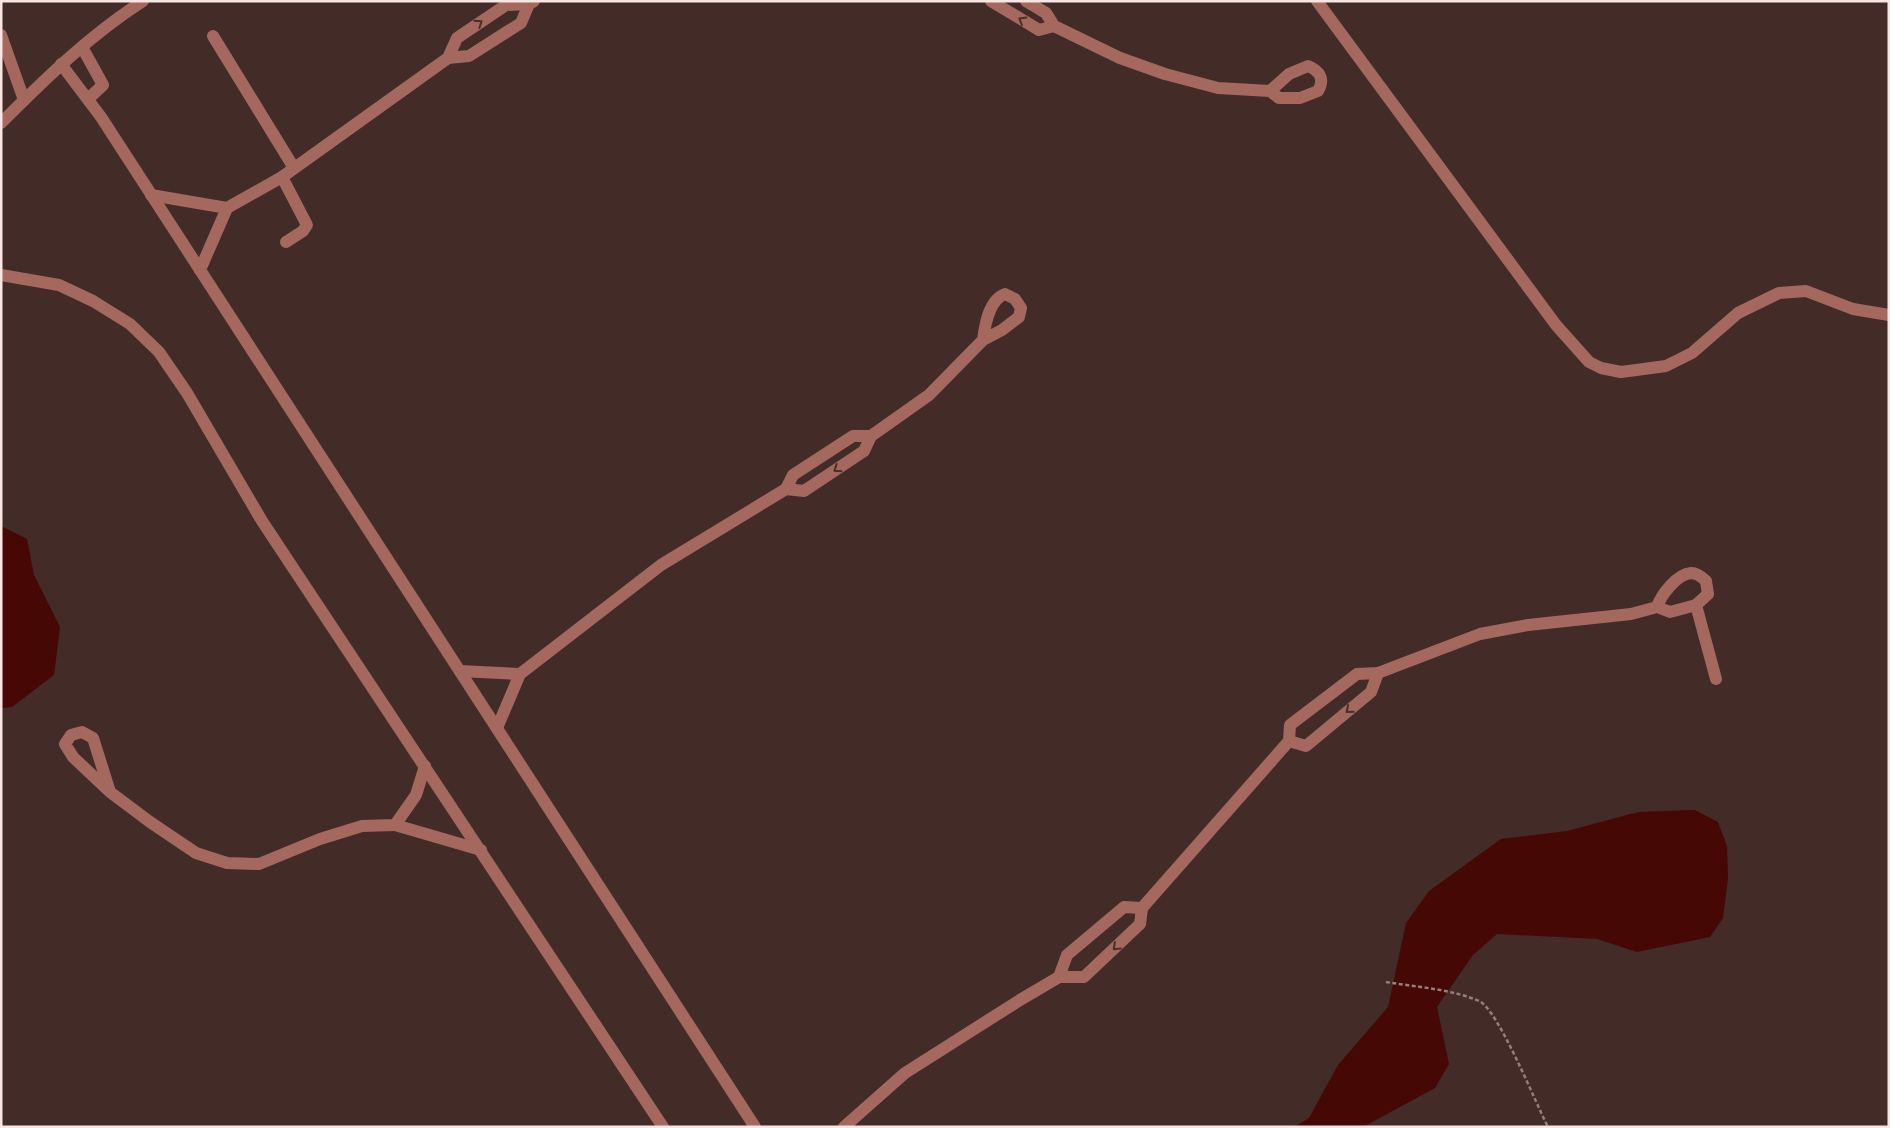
<svg xmlns="http://www.w3.org/2000/svg" width="1890" height="1128" font-family="'Playfair Display',serif">
<style>
.water{fill:#460804}
.lines{fill:none;stroke-linecap:round;stroke-linejoin:round}
.path{stroke:#947f7b;stroke-width:2.5;stroke-dasharray:4 2.5;stroke-linecap:butt}
.minor{stroke:#a4685e;stroke-width:12}
.oneway{stroke:#492f2b}
</style>
<rect width="100%" height="100%" fill="#432b27"/>
<g class="water">
<polygon points="1,526 27,539 34,575 60,627 54,675 12,707 1,708"/>
<polygon points="1695,810 1718,822 1727,846 1728,878 1723,918 1710,937 1637,952 1597,939 1497,934 1473,955 1437,1007 1449,1064 1435,1088 1363,1127 1294,1127 1309,1118 1338,1065 1388,1007 1406,923 1429,891 1501,839 1567,831 1638,812"/>
</g>
<g class="lines">
<path class="path" d="M1386 982C1416 987 1451 989 1479 1001 1498 1009 1536 1104 1548 1127"/>
<g class="minor">
<polyline points="991,1 1039,30 1054,26"/>
<path d="M1026 1 1046 13 1054 26 1120 58 1165 74 1218 88 1270 91 1279 98H1300L1318 91C1325 79 1320 71 1308 66L1289 74 1270 91"/>
<polyline points="1317,1 1556,325 1589,362 1601,368 1621,372 1666,366 1692,353 1738,313 1779,293 1806,291 1853,309 1889,315"/>
<polyline points="1,35 24,100"/>
<polyline points="213,36 294,168"/>
<polyline points="82,47 103,85 88,99"/>
<polyline points="448,58 469,56 521,23 529,4"/>
<polyline points="61,64 101,117 755,1127"/>
<path d="M1 123C45 79 90 35 143 1"/>
<polyline points="282,177 307,225 303,231 286,242"/>
<polyline points="151,195 227,208"/>
<polyline points="200,270 227,208 282,177 448,58 457,38 506,5 529,4 534,1"/>
<polyline points="1,275 59,285 93,301 130,324 159,352 187,393 262,521 663,1127"/>
<path d="M786 489 804 491 864 451 871 436 929 395 983 340 1002 330 1019 317 1021 308 1015 299 1005 294C989 300 985 324 983 340"/>
<polyline points="1696,605 1716,679"/>
<polyline points="460,671 520,674"/>
<polyline points="497,728 520,674 661,565 786,489 793,475 853,436 871,436"/>
<polyline points="1289,741 1306,746 1371,692 1378,673"/>
<polyline points="110,792 93,738 82,732 71,735 65,744 73,757 110,792 150,822 196,853 227,863 259,864 320,839 362,826 395,825 416,795 425,766"/>
<polyline points="395,825 481,850"/>
<polyline points="1059,977 1067,955 1124,907 1142,908"/>
<path d="M844 1127 905 1073 1020 1000 1059 977H1084L1140 924 1142 908 1289 741 1290 725 1357 674 1378 673 1480 634 1528 625 1631 614 1657 607 1670 612 1696 605 1708 594 1706 581C1702 577 1697 573 1691 573 1677 574 1661 595 1657 607"/>
</g>
</g>
<defs><path id="oneway-chevron" d="M-2-3.5L2.5 0L-2 3.5" fill="none" stroke-width="1.6" stroke-linecap="round" stroke-linejoin="round" transform="scale(1.25)"/></defs>
<g class="oneway">
<use href="#oneway-chevron" transform="translate(1022 20) rotate(-149)"/>
<use href="#oneway-chevron" transform="translate(479 23) rotate(-34)"/>
<use href="#oneway-chevron" transform="translate(837 469) rotate(146)"/>
<use href="#oneway-chevron" transform="translate(1349 710) rotate(140)"/>
<use href="#oneway-chevron" transform="translate(1116 947) rotate(137)"/>
</g>
<rect width="1890" height="1128" fill="none" stroke="#f7e6e3" stroke-width="5"/>
</svg>
